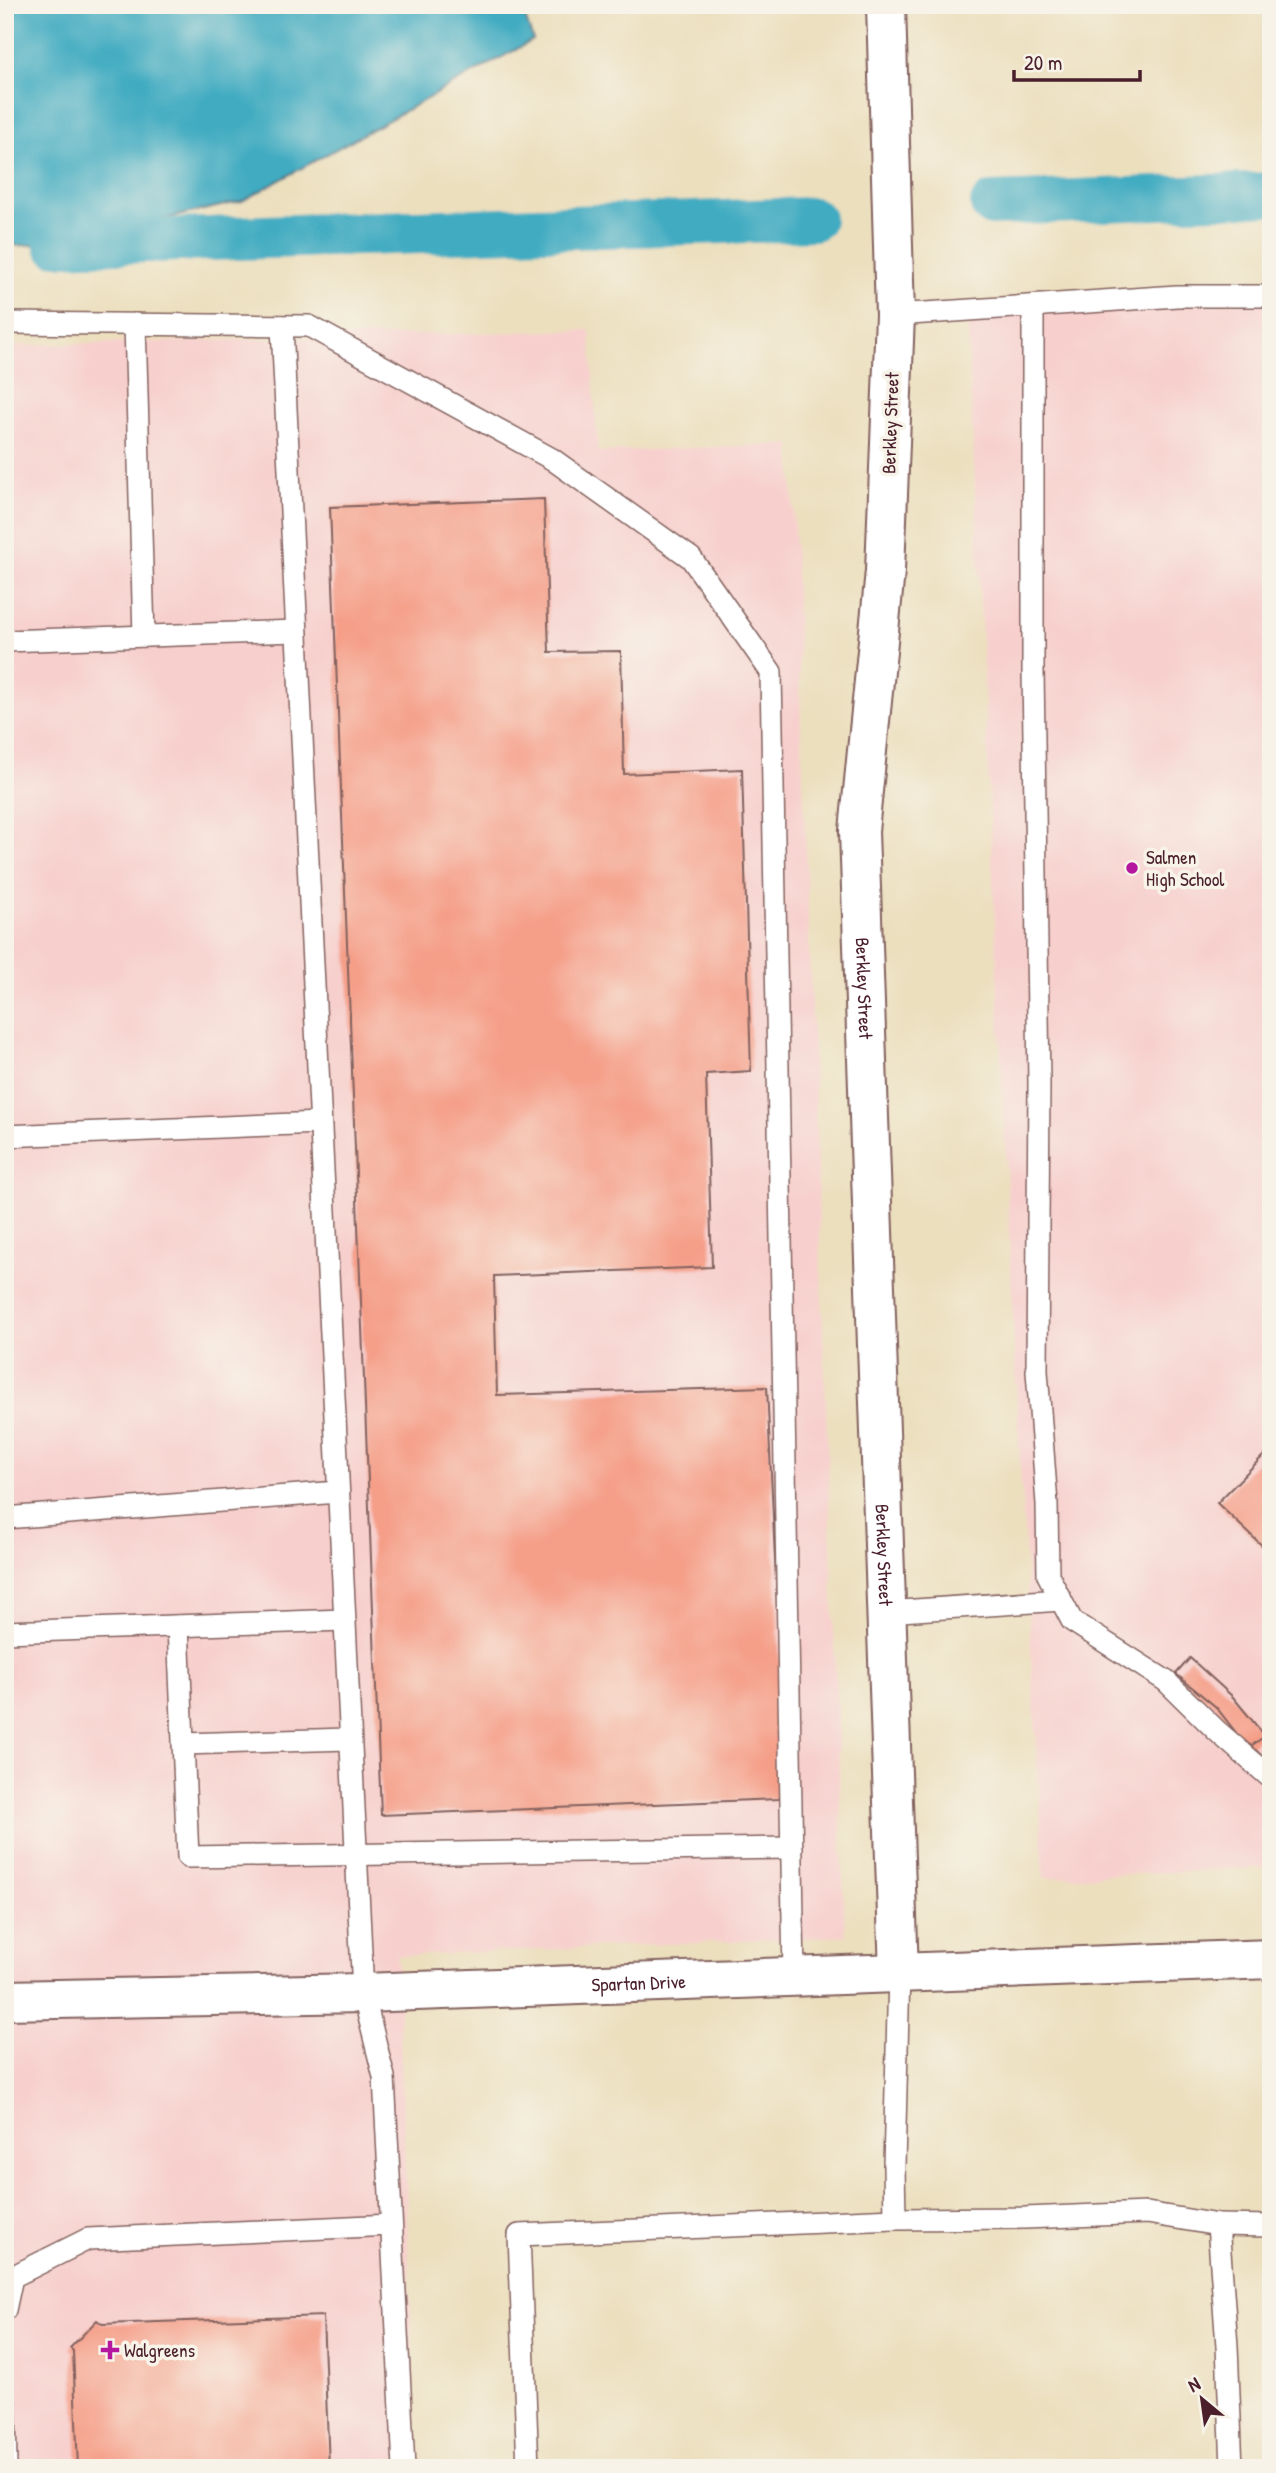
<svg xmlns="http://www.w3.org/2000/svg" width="1276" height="2473" font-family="'Patrick Hand',sans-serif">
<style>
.built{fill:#f7d0ce}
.water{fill:#41abc1;stroke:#466576;stroke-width:2}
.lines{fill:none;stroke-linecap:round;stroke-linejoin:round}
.canal{stroke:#41abc1;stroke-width:44}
.building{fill:#f59f89}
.service-casing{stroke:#83625e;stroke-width:24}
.minor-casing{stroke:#83625e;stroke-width:42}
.tertiary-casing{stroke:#83625e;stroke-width:42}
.service{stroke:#fff;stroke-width:21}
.minor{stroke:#fff;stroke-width:38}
.tertiary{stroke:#fff;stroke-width:38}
.poi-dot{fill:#b5179e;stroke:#f7f3e8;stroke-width:2.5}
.labels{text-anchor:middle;stroke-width:7;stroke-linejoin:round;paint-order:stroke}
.street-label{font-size:19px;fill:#4a1f2b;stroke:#f7f3e8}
.poi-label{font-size:19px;fill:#4a1f2b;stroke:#f7f3e8;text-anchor:start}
</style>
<rect width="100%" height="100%" fill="#f7f3e8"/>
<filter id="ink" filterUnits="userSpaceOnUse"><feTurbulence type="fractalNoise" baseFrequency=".0143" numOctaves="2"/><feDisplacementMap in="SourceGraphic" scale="14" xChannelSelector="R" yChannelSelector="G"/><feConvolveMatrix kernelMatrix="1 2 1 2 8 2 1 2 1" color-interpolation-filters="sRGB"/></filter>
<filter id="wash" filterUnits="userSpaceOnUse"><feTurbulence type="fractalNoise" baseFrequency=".00686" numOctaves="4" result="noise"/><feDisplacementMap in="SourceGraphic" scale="28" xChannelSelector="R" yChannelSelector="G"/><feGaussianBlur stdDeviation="1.57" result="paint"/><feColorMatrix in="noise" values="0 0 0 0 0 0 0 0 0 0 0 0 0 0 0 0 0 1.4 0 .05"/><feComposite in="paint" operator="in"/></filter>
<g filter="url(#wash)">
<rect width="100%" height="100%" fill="#ecdfbe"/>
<g class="built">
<polygon points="1271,301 1271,1867 1044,1878 1018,1427 967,310"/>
<polygon points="590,330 598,452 791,444 845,1936 397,1956 417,2468 5,2468 5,346"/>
</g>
<polygon class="water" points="5,5 521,5 533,40 242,201 56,244 5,246"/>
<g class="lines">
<g class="canal">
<polyline points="992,204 1271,194"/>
<polyline points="56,244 813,219"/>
</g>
</g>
<g id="blocks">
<g class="building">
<polygon points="544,499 549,652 621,651 624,774 742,769 751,1071 706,1074 712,1267 494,1276 497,1395 767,1387 786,1796 778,1799 381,1815 330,507"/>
<polygon points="1271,1448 1271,1554 1217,1503"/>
<polygon points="1190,1658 1233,1697 1265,1736 1248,1748 1216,1707 1176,1674"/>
<polygon points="323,2316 329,2468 78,2468 73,2351 70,2348 97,2320 102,2324"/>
</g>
</g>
</g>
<g filter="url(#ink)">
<use href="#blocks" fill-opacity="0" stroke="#83625e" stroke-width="2"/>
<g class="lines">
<defs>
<g id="service">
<polyline points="1033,306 1033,670 1039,1083 1037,1371 1047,1504 1048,1575 1072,1621 1166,1681 1217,1731 1271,1778"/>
<polyline points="895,315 1177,296 1271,296"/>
<polyline points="5,323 309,326 552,459 691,558 771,672 794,1976"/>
<polyline points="135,324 144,636"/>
<polyline points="282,326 363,1993 384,2077 404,2468"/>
<polyline points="5,641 296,631"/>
<polyline points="5,1136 320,1123"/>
<polyline points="5,1518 338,1492"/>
<polyline points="886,1612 1061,1600"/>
<polyline points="178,1626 188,1857 792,1848"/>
<polyline points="5,1632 344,1620"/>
<polyline points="183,1744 349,1739"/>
<polyline points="895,2219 894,2166 899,1973"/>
<polyline points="1218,2225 1271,2226"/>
<polyline points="5,2310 12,2277 88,2239 391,2225"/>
<polyline points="5,2404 6,2468"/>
<polyline points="528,2468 519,2235 895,2219 1025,2218 1147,2213 1218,2225 1227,2346 1232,2468"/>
</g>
<g id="minor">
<path id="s1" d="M886 5 895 315 885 571 859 831 899 1973"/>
</g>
<g id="tertiary">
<path id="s2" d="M5 2000 363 1993 1271 1959"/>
</g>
</defs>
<use href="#service" class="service-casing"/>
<use href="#minor" class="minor-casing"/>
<use href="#tertiary" class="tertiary-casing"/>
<use href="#service" class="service"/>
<use href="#minor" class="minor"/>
<use href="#tertiary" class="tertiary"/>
</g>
</g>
<g class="poi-dot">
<circle cx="1132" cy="868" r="7"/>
<path d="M106.5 2339.5h7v7h7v7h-7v7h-7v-7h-7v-7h7z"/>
</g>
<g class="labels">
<g class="street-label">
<text transform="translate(890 423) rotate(-88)" y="7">Berkley Street</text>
<text dy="7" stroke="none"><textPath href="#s1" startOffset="985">Berkley Street</textPath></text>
<text dy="7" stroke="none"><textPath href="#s1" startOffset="1552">Berkley Street</textPath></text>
<text dy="7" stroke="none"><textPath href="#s2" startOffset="634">Spartan Drive</textPath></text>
</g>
<g class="poi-label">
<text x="1146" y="864">Salmen<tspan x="1146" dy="22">High School</tspan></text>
<text x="124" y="2357">Walgreens</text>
</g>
</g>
<rect width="1276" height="2473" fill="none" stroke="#f7f3e8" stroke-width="28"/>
<g transform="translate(1202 2399) rotate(331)" stroke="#f7f3e8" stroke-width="5" paint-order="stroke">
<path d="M0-5L12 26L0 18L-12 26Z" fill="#4a1f2b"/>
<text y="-10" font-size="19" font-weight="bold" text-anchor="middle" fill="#4a1f2b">N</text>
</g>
<path d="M1014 70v10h126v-10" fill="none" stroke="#4a1f2b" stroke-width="3.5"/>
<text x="1024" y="70" font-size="21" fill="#4a1f2b" stroke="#f7f3e8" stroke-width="5" paint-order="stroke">20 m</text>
</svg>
